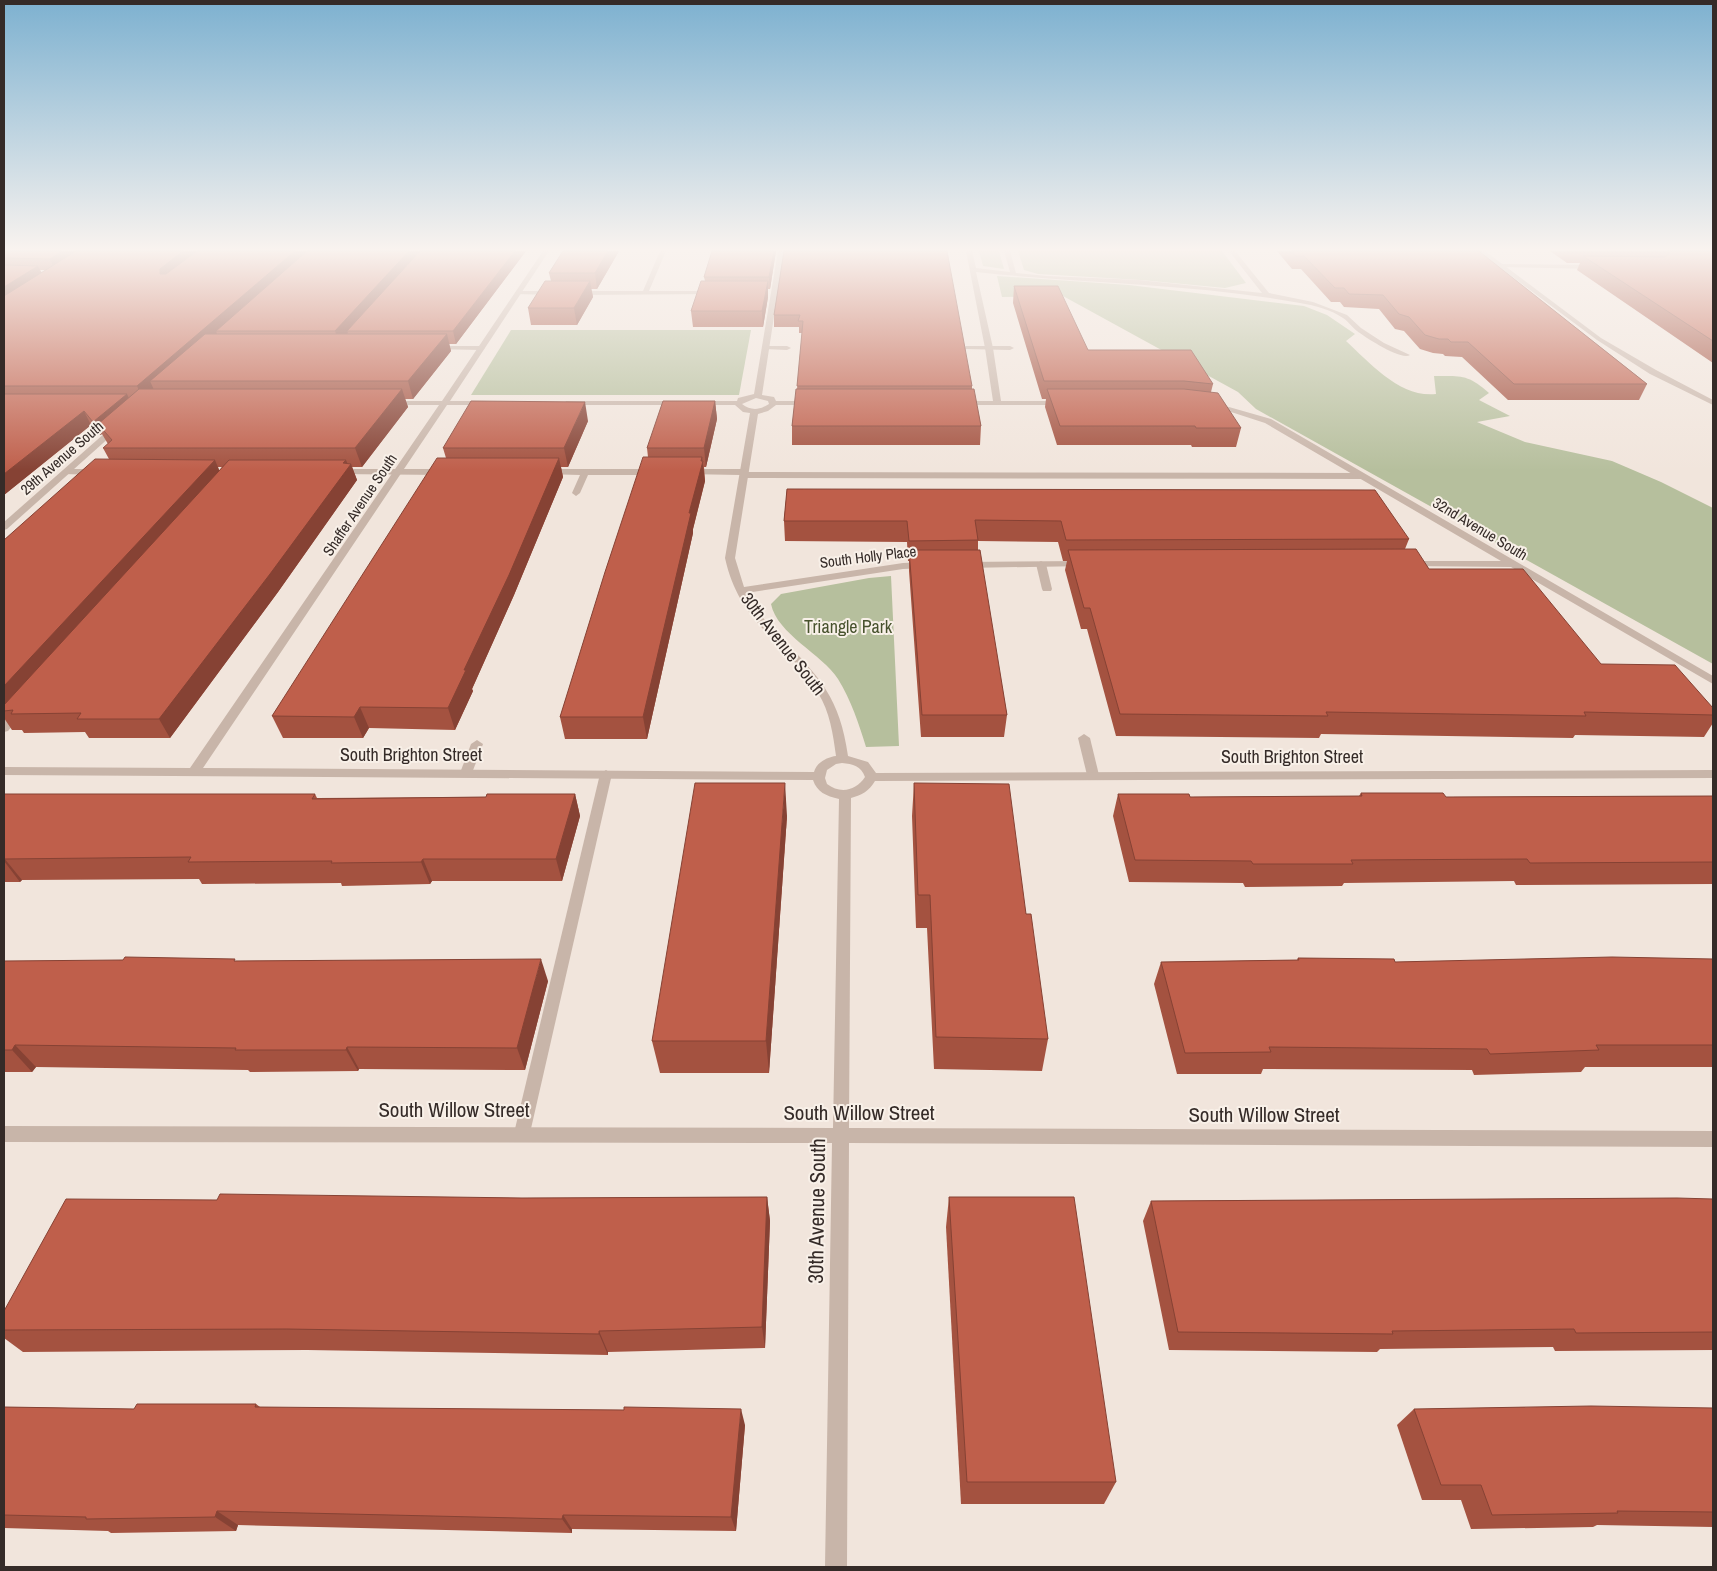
<svg xmlns="http://www.w3.org/2000/svg" width="1717" height="1571" font-family="'Archivo Narrow',sans-serif">
<style>
.green{fill:#b6bf9d}
.lines{fill:none;stroke-linecap:round;stroke-linejoin:round}
.lane{fill:#c8b5a9;fill-rule:evenodd}
.street{fill:#c8b5a9;fill-rule:evenodd}
.wall{fill:#a45240;fill-rule:evenodd}
.shaded-wall{fill:#864234}
.building{fill:#bf5f4b;stroke:#864234}
.labels{text-anchor:middle;stroke-width:4;stroke-linejoin:round;paint-order:stroke}
.far-street-label{font-size:15px;fill:#352b28;stroke:#f8f0e8}
.park-label{font-size:18px;fill:#47522d;stroke:#f8f0e8}
.street-label{font-size:18px;fill:#352b28;stroke:#f8f0e8}
.near-street-label{font-size:21px;fill:#352b28;stroke:#f8f0e8}
</style>
<rect width="100%" height="100%" fill="#f1e5dc"/>
<g class="green">
<polygon points="979,251 999,251 1004,269 983,266"/>
<polygon points="1018,251 1222,251 1246,283 1225,288 1141,280 1038,274 1024,270"/>
<path d="M997 276 1129 285 1304 306 1327 315 1355 334 1346 341C1370 363 1400 398 1436 394L1434 376C1461 376 1468 374 1489 393L1479 400 1510 416 1477 422 1525 442 1612 461 1661 482 1713 508V664L1256 409 1238 392 1063 296 1002 297Z"/>
<polygon points="511,330 751,330 739,395 471,395"/>
<path d="M891 576 899 746 866 747C859 724 851 700 838 679 822 654 777 634 771 604L781 594 869 578Z"/>
</g>
<g class="lines">
<g class="lane">
<polygon points="660,251 666,251 649,291 713,291 715,292 715,294 575,295 572,293 575,291 643,291"/>
<polygon points="1500,264 1595,265 1598,267 1595,269 1498,267"/>
<polygon points="518,291 553,291 556,293 553,295 516,294 515,293"/>
<polygon points="434,346 481,346 485,348 481,350 432,349 430,348"/>
<polygon points="766,346 787,346 791,348 787,350 764,349 764,347"/>
<polygon points="966,346 1010,346 1014,348 1010,350 964,349 964,347"/>
<polygon points="67,469 97,469 101,472 97,475 64,474 64,470"/>
<polygon points="337,469 445,469 449,472 445,475 334,474 334,470"/>
<polygon points="545,469 655,469 659,472 655,475 588,475 580,493 576,496 572,493 580,475 542,474 542,470"/>
<polygon points="687,469 745,469 749,472 1361,473 1365,476 1361,479 744,478 740,475 684,474 684,470"/>
<polygon points="1041,561 1046,564 1052,589 1051,591 1043,591 1042,589 1036,564"/>
<polygon points="19,707 25,711 8,731 4,732 4,721 15,708"/>
<polygon points="1084,734 1090,738 1099,775 1093,779 1087,775 1078,738"/>
<polygon points="477,740 483,744 472,773 466,777 462,776 460,773 471,744"/>
<polygon points="606,770 612,774 530,1133 528,1138 522,1141 516,1138 514,1133 600,774"/>
</g>
<g class="street">
<path d="M543 251H549L450 401H486L490 403 486 405H447L203 768 814 772C816 763 827 757 836 756 833 734 830 712 818 693 786 640 740 626 725 558L750 413 743 412 735 405H699L695 403 699 401H737L738 398 754 394 778 251H784L762 395 774 397 776 401H811L815 403 811 405H776L768 411 758 414 735 558 744 587 903 563 925 562 930 565 925 568 903 569 746 593C754 610 769 625 782 638 820 678 840 698 848 756L868 762 876 773 1713 770V778L875 781C869 791 862 795 851 798L849 1128 1713 1131V1147L849 1143 847 1567H825L832 1143 4 1142V1126L833 1128 839 799C826 796 817 792 813 780L4 775V767L190 768 439 405H391L387 403 391 401H442ZM756 398 768 401 769 404C760 410 751 411 742 404ZM842 763C853 764 861 766 865 777 856 791 840 794 827 784L825 778 827 770 836 764Z"/>
<path d="M966 251H972L976 268 1010 272 1004 251H1010L1016 273 1047 276 1139 280 1262 293 1229 251H1235L1269 293 1313 302 1347 315 1361 328 1384 343 1410 355C1401 361 1365 337 1357 331 1352 327 1348 321 1343 318 1332 310 1313 305 1300 303 1193 283 1084 284 976 272L993 348 1001 401H1061L1065 403 1061 405H958V401H993L985 348Z"/>
<polygon points="1478,251 1485,251 1601,338 1656,370 1713,400 1713,405 1650,374 1597,340"/>
<polygon points="566,401 679,401 683,403 679,405 569,405 565,403"/>
<polygon points="1210,405 1229,407 1271,419 1713,676 1713,684 1511,567 1407,566 1405,564 1410,561 1501,561 1265,423 1228,411 1210,409"/>
<polygon points="114,425 121,427 7,529 4,530 4,522"/>
<polygon points="1083,561 1086,562 1086,566 965,568 960,565 965,562"/>
</g>
</g>
<g class="wall">
<path d="M4 251H526L456 344H449L451 351 413 399H405L408 407 362 467H352L357 480 278 592 170 738H89L85 732 24 733 22 730H12L4 718V540L109 459 103 448 108 444 102 434 100 435 91 425 4 495ZM40 270H46L42 273ZM218 467H222L219 471Z"/>
<polygon points="563,251 619,251 597,289 591,289 593,297 577,325 531,325 528,308 551,281 549,273"/>
<polygon points="712,251 776,251 770,289 768,289 768,297 763,327 693,327 691,311 705,281 704,277"/>
<polygon points="784,251 972,386 972,389 981,426 980,445 792,445 792,426 797,389 802,333 799,333 799,327 774,327 774,315"/>
<polygon points="1277,251 1482,251 1481,253 1647,384 1639,400 1508,400 1462,357 1445,356 1443,354 1433,353 1420,349 1404,331 1395,329 1379,309 1344,307 1340,302 1331,302 1301,269 1292,269"/>
<polygon points="1550,251 1713,251 1713,363 1577,270 1580,263 1567,263"/>
<polygon points="1014,286 1088,350 1213,384 1211,392 1241,428 1236,447 1192,447 1191,445 1057,445 1045,407 1046,399 1042,399 1013,303"/>
<polygon points="715,401 717,419 706,467 704,467 705,481 693,529 693,533 647,739 565,739 560,717 648,457 647,448"/>
<polygon points="588,421 568,467 561,467 563,477 514,595 472,689 473,691 455,730 369,728 363,738 283,738 272,716 446,458 443,448"/>
<polygon points="787,489 1409,539 1405,549 1429,569 1601,664 1713,715 1713,723 1704,737 1575,735 1573,738 1321,734 1319,738 1116,736 1087,629 1081,629 1065,570 1067,561 1063,561 1058,542 978,541 978,550 1007,715 1004,737 921,737 909,571 909,561 908,561 907,542 785,541 784,521"/>
<polygon points="914,783 1026,914 1048,1039 1042,1071 934,1069 927,928 916,928 912,816"/>
<polygon points="1361,793 1446,797 1713,796 1713,884 1516,885 1514,881 1344,883 1342,886 1245,887 1243,883 1129,882 1113,816 1118,794 1190,797 1359,796"/>
<polygon points="4,794 315,794 317,798 486,797 575,794 580,816 562,881 432,881 430,884 342,886 341,883 202,884 199,879 22,880 20,882 4,882"/>
<polygon points="787,816 769,1073 660,1073 652,1041"/>
<polygon points="1298,958 1395,962 1713,959 1713,1067 1585,1067 1581,1072 1474,1075 1472,1070 1263,1069 1261,1074 1177,1074 1154,984 1161,962 1297,960"/>
<polygon points="4,961 237,961 548,981 525,1070 359,1069 358,1071 250,1072 248,1070 36,1067 32,1072 4,1072"/>
<polygon points="767,1197 770,1221 765,1348 608,1352 608,1355 307,1350 23,1352 4,1338 4,1311 217,1200"/>
<polygon points="949,1197 1116,1482 1104,1504 961,1504 946,1227"/>
<polygon points="1713,1199 1713,1350 1555,1351 1553,1347 1380,1349 1377,1352 1169,1350 1143,1221 1151,1201"/>
<polygon points="256,1404 260,1407 745,1425 736,1531 572,1529 572,1533 238,1525 236,1531 111,1533 108,1531 4,1528 4,1407 134,1409"/>
<polygon points="1713,1408 1713,1527 1597,1525 1593,1527 1471,1529 1461,1500 1422,1500 1397,1425 1414,1409"/>
</g>
<g class="shaded-wall">
<polygon points="62,251 84,251 55,270 50,259"/>
<polygon points="183,251 202,251 165,281 160,274 160,269"/>
<polygon points="295,251 312,251 216,331 217,334 150,381 154,390 143,399 137,386"/>
<polygon points="409,251 422,251 347,331 348,333 339,343 335,331"/>
<polygon points="515,251 526,251 456,344 453,331"/>
<polygon points="608,251 619,251 597,289 595,273"/>
<polygon points="774,251 776,251 770,289 769,277"/>
<polygon points="38,266 44,278 4,303 4,287"/>
<polygon points="590,281 593,297 577,325 574,308"/>
<polygon points="768,281 768,297 763,327 762,311"/>
<polygon points="447,334 451,351 413,399 408,381"/>
<polygon points="402,389 408,407 362,467 355,448"/>
<polygon points="127,394 133,407 98,424 102,434 100,435 93,422"/>
<polygon points="715,401 717,419 706,467 704,448"/>
<polygon points="585,402 588,421 568,467 564,448"/>
<polygon points="84,411 91,425 4,495 4,474"/>
<polygon points="702,457 705,481 693,529 693,533 647,739 643,717"/>
<polygon points="559,458 563,477 514,595 472,689 473,691 455,730 448,708 464,670"/>
<polygon points="215,460 222,477 4,711 4,686"/>
<polygon points="346,460 349,467 351,464 357,480 278,592 170,738 159,719 343,463"/>
<polygon points="360,707 369,728 363,738 354,717"/>
<polygon points="785,783 787,816 769,1073 766,1041"/>
<polygon points="575,794 580,816 562,881 556,859"/>
<polygon points="4,858 22,880 20,882 4,861"/>
<polygon points="423,859 432,881 430,884 421,862"/>
<polygon points="541,959 548,981 525,1070 517,1048"/>
<polygon points="15,1045 36,1067 32,1072 12,1050"/>
<polygon points="347,1047 359,1069 358,1071 346,1050"/>
<polygon points="767,1197 770,1221 765,1348 762,1327"/>
<polygon points="599,1331 608,1352 608,1355 599,1334"/>
<polygon points="741,1409 745,1425 736,1531 731,1517"/>
<polygon points="217,1511 238,1525 236,1531 215,1517"/>
<polygon points="563,1515 572,1529 572,1533 562,1519"/>
</g>
<g class="building">
<polygon points="4,251 62,251 50,259 4,258"/>
<polygon points="76,251 183,251 160,269 160,274 166,274 197,251 295,251 137,386 4,386 4,296"/>
<polygon points="307,251 409,251 335,331 216,331"/>
<polygon points="420,251 515,251 453,331 347,331"/>
<polygon points="563,251 608,251 595,273 549,273"/>
<polygon points="712,251 774,251 769,277 704,277"/>
<polygon points="784,251 947,251 972,386 797,386 803,321 798,321 800,315 774,315"/>
<polygon points="1292,251 1480,251 1480,252 1647,384 1514,384 1468,342 1451,342 1448,339 1439,339 1425,335 1409,317 1399,314 1383,295 1349,294 1344,288 1335,288 1304,256 1296,256"/>
<polygon points="1668,251 1713,251 1713,341 1583,256 1665,257 1670,253"/>
<polygon points="4,265 38,266 4,287"/>
<polygon points="545,281 590,281 574,308 528,308"/>
<polygon points="701,281 768,281 762,311 691,311"/>
<polygon points="1014,286 1058,286 1088,350 1191,350 1213,384 1184,381 1044,381"/>
<polygon points="205,334 447,334 408,381 150,381"/>
<polygon points="139,389 402,389 355,448 103,448 112,440 98,424"/>
<polygon points="796,389 974,389 981,426 792,426"/>
<polygon points="1047,389 1184,389 1218,393 1241,428 1196,428 1195,426 1060,426"/>
<polygon points="4,394 127,394 93,422 84,411 4,474"/>
<polygon points="471,401 585,402 564,448 443,448"/>
<polygon points="663,401 715,401 704,448 647,448"/>
<polygon points="643,457 702,457 701,461 703,461 689,513 691,513 643,717 560,717 605,572"/>
<polygon points="437,458 559,458 509,575 464,670 466,670 448,708 360,707 354,717 272,716"/>
<polygon points="95,459 215,460 4,686 4,542 5,541 4,540"/>
<polygon points="229,460 346,460 343,463 351,464 270,574 159,719 77,719 81,713 11,714 13,710 4,711 4,705"/>
<polygon points="787,489 1375,490 1409,539 1066,540 1061,521 975,520 978,540 909,541 907,521 784,521"/>
<polygon points="1416,549 1429,569 1523,569 1601,664 1675,665 1713,708 1713,715 1584,712 1586,716 1326,712 1328,716 1120,714 1090,608 1084,608 1068,550"/>
<polygon points="909,550 980,550 1007,715 922,715"/>
<polygon points="695,783 785,783 766,1041 652,1041"/>
<polygon points="914,783 1009,784 1026,914 1031,914 1048,1039 936,1037 930,895 918,895"/>
<polygon points="1361,793 1443,793 1446,797 1713,796 1713,862 1530,863 1527,859 1351,860 1353,864 1253,864 1251,861 1135,860 1118,794 1189,794 1190,797 1362,796"/>
<polygon points="4,794 315,794 312,799 486,797 487,794 575,794 556,859 423,859 421,862 331,863 332,861 188,862 191,857 4,859"/>
<polygon points="125,957 235,959 234,961 541,959 517,1048 347,1047 346,1050 235,1050 236,1048 15,1045 12,1050 4,1050 4,961 123,960"/>
<polygon points="1612,957 1713,959 1713,1045 1596,1045 1599,1050 1490,1054 1487,1049 1269,1047 1271,1052 1185,1053 1161,962 1299,960 1298,958 1394,959 1395,962"/>
<polygon points="220,1194 522,1198 767,1197 762,1327 599,1331 599,1334 287,1329 4,1330 4,1311 66,1199 217,1200"/>
<polygon points="949,1197 1074,1197 1116,1482 967,1482"/>
<polygon points="1677,1198 1713,1199 1713,1332 1576,1333 1574,1329 1392,1331 1393,1334 1178,1332 1151,1201"/>
<polygon points="137,1404 256,1404 255,1407 624,1410 624,1407 741,1409 731,1517 563,1515 562,1519 217,1511 215,1517 86,1519 86,1517 4,1515 4,1407 134,1409"/>
<polygon points="1591,1406 1713,1408 1713,1512 1617,1511 1618,1513 1492,1515 1481,1485 1441,1485 1414,1409"/>
</g>
<linearGradient id="sky" x2="0" y2="1"><stop stop-color="#7db1d0"/><stop offset="0.53" stop-color="#f9f3ef"/><stop offset="1" stop-color="#f9f3ef" stop-opacity="0"/></linearGradient>
<rect width="1717" height="471" fill="url(#sky)"/>
<g class="labels">
<g class="far-street-label">
<text transform="translate(62 458) rotate(-41)" y="5">29th Avenue South</text>
<text transform="translate(360 505) rotate(-56)" y="5">Shaffer Avenue South</text>
<text transform="translate(1480 529) rotate(31)" y="5">32nd Avenue South</text>
<text transform="translate(868 557) rotate(-7)" y="5">South Holly Place</text>
</g>
<g class="park-label">
<text x="848" y="633">Triangle Park</text>
</g>
<g class="street-label">
<text transform="translate(783 644) rotate(52)" y="6">30th Avenue South</text>
<text x="411" y="761">South Brighton Street</text>
<text x="1292" y="763">South Brighton Street</text>
</g>
<g class="near-street-label">
<text x="454" y="1117">South Willow Street</text>
<text x="859" y="1120">South Willow Street</text>
<text x="1264" y="1122">South Willow Street</text>
<text transform="translate(817 1211) rotate(-89)" y="7">30th Avenue South</text>
</g>
</g>
<rect width="1717" height="1571" fill="none" stroke="#352b28" stroke-width="10"/>
</svg>
